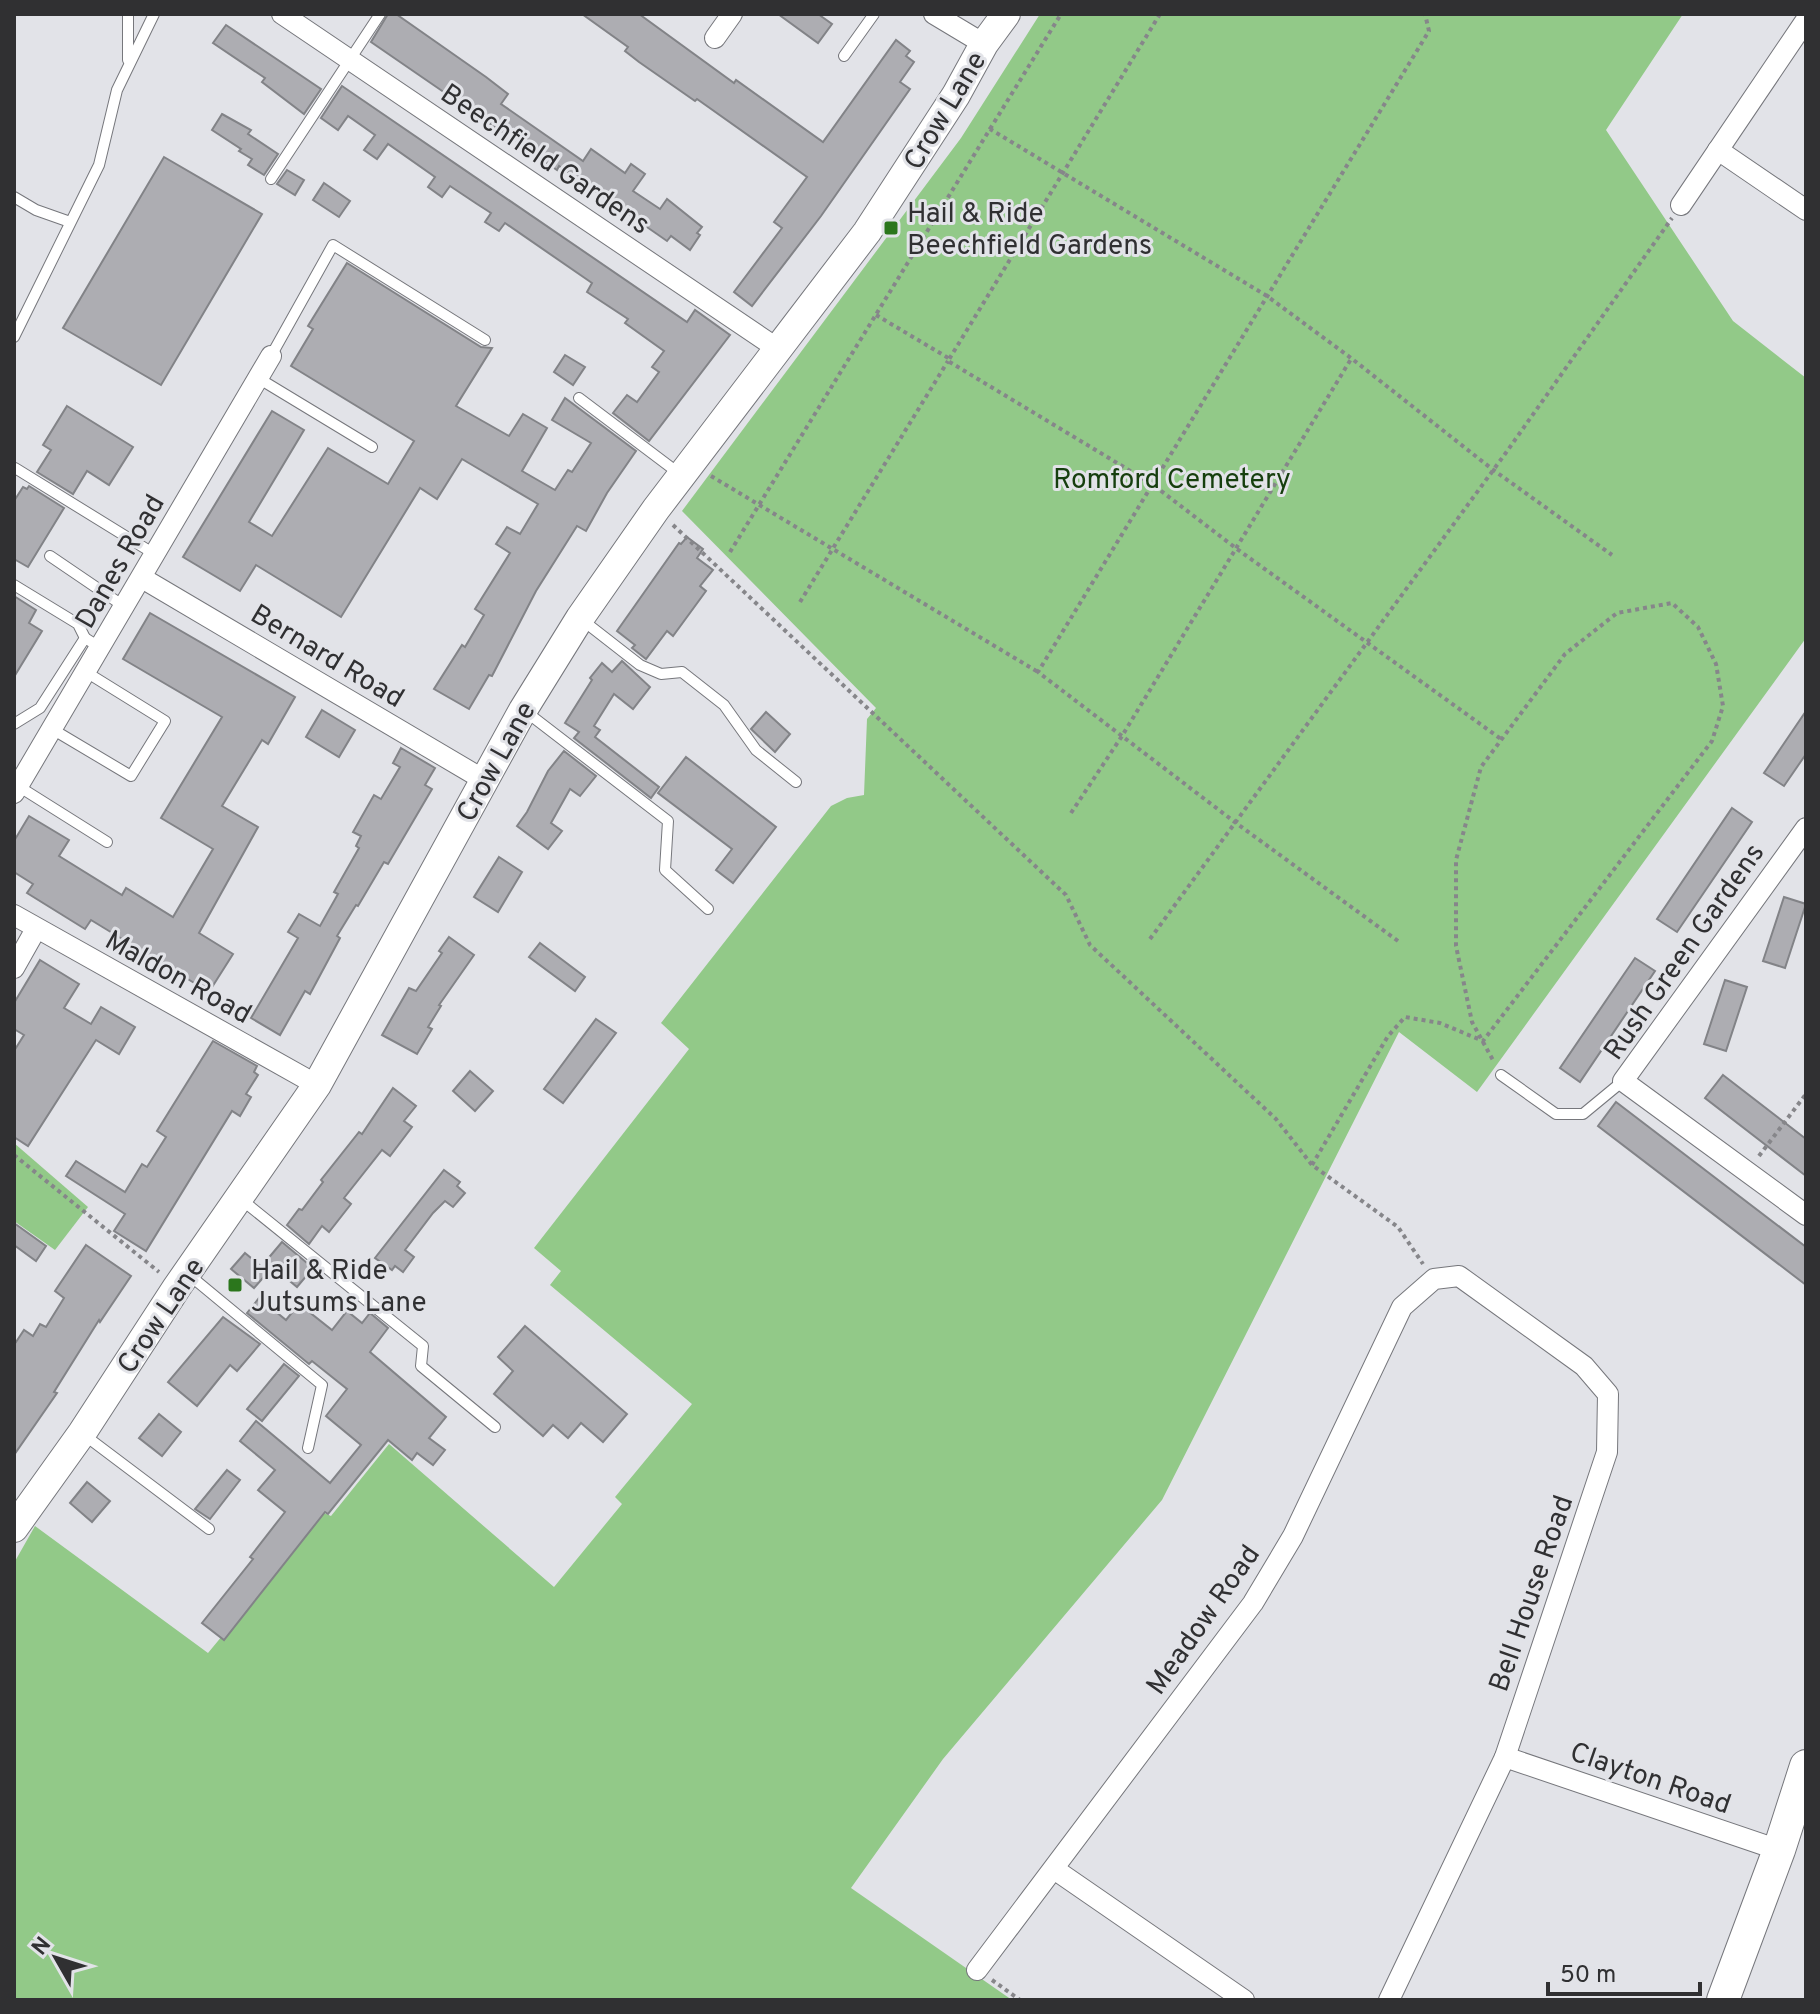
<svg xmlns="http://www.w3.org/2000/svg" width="1820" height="2014" font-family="Overpass,sans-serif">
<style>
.green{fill:#92c988}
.building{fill:#adadb2;stroke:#828387;stroke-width:2}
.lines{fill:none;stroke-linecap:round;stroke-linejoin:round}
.lane-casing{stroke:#76777c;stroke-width:12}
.street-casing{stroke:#76777c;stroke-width:22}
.secondary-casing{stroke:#76777c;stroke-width:30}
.primary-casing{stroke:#76777c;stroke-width:34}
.path{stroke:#86868a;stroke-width:4;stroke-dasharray:4 4;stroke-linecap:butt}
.lane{stroke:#fff;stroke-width:10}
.street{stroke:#fff;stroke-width:20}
.secondary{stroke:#fff;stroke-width:28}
.primary{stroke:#fff;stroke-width:32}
.poi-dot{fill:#2b761c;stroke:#e2e3e8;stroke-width:3}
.labels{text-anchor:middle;stroke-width:6;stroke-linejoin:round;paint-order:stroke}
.street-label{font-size:28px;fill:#303032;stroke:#e2e3e8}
.poi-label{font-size:28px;fill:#303032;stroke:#e2e3e8;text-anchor:start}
.park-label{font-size:28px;fill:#163f0e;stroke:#e2e3e8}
</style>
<rect width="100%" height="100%" fill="#e2e3e8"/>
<g class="green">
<polygon points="1040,14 1683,14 1606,130 1733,321 1806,378 1806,638 1477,1092 1399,1032 1162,1500 943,1759 851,1888 1012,2000 14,2000 14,1563 35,1526 208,1653 324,1513 331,1516 389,1444 554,1587 622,1504 615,1497 692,1404 550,1285 561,1271 534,1248 689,1049 661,1023 831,806 847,798 864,795 867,719 876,708 682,511 961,138"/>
<polygon points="14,1143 88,1207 55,1250 14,1221"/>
</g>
<g class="building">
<polygon points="388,14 396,14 486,77 508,94 501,104 583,161 591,149 625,173 631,164 645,174 633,191 660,209 667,199 702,227 697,233 700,235 690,250 671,236 667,241 559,166 557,170 371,42"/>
<polygon points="582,14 639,14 734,83 736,80 823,142 896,40 910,51 906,56 914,62 900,82 910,89 821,216 752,306 734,292 782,228 774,222 807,177 697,99 695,101 639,62 625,51 628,47"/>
<polygon points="778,14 818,14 832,24 818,43"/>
<polygon points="226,25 321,89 304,114 262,82 265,78 213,43"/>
<polygon points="342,86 687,322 695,310 730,335 649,441 613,413 627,395 637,402 659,372 652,367 664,351 625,323 628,319 587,292 592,283 505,223 499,231 485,222 491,213 477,204 450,186 442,197 428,187 435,177 388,144 377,159 364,150 375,135 348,116 338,130 321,118"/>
<polygon points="222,114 251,130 248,134 278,154 264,175 248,165 252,159 239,151 241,149 212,130"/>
<polygon points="164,157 262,214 161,385 63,328"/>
<polygon points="287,170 304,180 295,195 277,184"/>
<polygon points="324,183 350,201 339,217 313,200"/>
<polygon points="347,263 481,347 492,348 456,406 509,436 523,414 547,428 522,471 555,490 568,470 572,472 591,443 552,420 565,398 636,451 607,493 586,531 577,526 536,591 492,676 489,675 469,709 434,689 462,645 465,647 484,615 475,609 510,553 496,544 507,527 520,534 538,504 462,459 437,499 420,488 341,617 256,565 240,591 183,557 272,411 304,430 249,522 272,536 328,448 388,484 414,441 291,366 313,329 308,326"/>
<polygon points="565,355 585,367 573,385 554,372"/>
<polygon points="67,406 133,447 109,485 87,471 73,494 37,472 51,450 43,445"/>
<polygon points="29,486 64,508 28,567 14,559 14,501 23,487 27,489"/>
<polygon points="687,537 703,549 697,558 713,570 700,586 706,591 673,636 667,631 646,659 632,648 635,645 617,631 679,543 681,544"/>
<polygon points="14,596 36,610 29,623 42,631 14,677"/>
<polygon points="150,613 295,697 268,744 262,740 222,806 258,827 199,933 233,954 209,992 91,920 85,929 27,893 33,884 14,872 14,841 29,816 69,840 59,856 122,895 126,888 173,917 213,849 161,818 222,717 123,659"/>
<polygon points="622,661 650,687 633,709 614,694 594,726 600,730 595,737 659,787 651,798 574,738 579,732 565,723 592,680 590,678 602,663 612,672"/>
<polygon points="322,710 355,730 339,757 306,737"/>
<polygon points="1806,711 1806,754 1784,786 1764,773"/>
<polygon points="766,712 790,734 775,752 751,729"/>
<polygon points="401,748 435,768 425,785 432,789 388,864 384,862 358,906 356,905 337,936 340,938 310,994 305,991 280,1035 251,1018 298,938 288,932 299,914 320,926 338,894 334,892 359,848 356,846 361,836 353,832 374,795 381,799 400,767 393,763"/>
<polygon points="564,751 596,776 580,796 570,789 551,823 562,831 548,849 517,826 527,812 548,771"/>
<polygon points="686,757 776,827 733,883 716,870 732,849 658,793"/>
<polygon points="1732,808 1752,822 1677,932 1657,919"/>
<polygon points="499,857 522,872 498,912 474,897"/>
<polygon points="1784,897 1806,904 1785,968 1763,961"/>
<polygon points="449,937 474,955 439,1005 441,1006 428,1027 432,1029 417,1054 382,1035 409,988 416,991 442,953 439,951"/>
<polygon points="540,943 585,977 575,991 529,957"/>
<polygon points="1635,958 1655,971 1580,1082 1560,1068"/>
<polygon points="40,960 79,984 64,1008 91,1024 101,1007 135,1027 119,1054 96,1040 28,1146 14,1137 14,1051 24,1035 14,1029 14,1003"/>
<polygon points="1725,980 1747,987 1726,1051 1704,1044"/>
<polygon points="596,1019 616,1033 563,1103 544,1089"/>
<polygon points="213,1041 257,1066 254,1072 258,1075 246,1094 251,1097 240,1116 232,1111 146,1251 114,1231 125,1214 66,1176 76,1161 125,1192 142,1164 147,1167 166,1137 157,1131"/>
<polygon points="470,1071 493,1091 475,1111 453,1091"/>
<polygon points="1723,1075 1806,1139 1806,1176 1705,1098"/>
<polygon points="393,1088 416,1106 404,1121 412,1127 390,1156 382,1150 344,1198 351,1204 329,1232 322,1226 309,1244 287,1225 299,1209 302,1210 323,1182 321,1180 359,1132 362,1134"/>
<polygon points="1616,1102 1806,1247 1806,1285 1598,1126"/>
<polygon points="444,1170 460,1182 457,1186 465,1193 453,1207 445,1201 433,1213 405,1250 414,1257 403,1272 395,1266 392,1270 375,1258"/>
<polygon points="14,1223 46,1246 36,1261 14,1245"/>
<polygon points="282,1242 313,1268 297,1287 266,1261"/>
<polygon points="86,1245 131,1276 100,1322 99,1320 54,1392 57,1393 14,1455 14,1345 24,1330 33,1336 40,1324 46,1327 64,1298 55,1291"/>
<polygon points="245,1253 268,1272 254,1288 231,1269"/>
<polygon points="259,1298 286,1320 299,1304 332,1330 347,1311 362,1323 370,1313 388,1328 370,1352 446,1417 429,1438 445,1450 433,1465 417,1453 412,1460 388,1440 328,1514 325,1512 224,1640 202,1623 253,1559 250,1557 285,1512 258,1490 275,1470 240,1441 256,1421 330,1483 361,1445 326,1416 347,1389 312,1361 309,1364 247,1313"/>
<polygon points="223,1317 260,1344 237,1371 230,1365 197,1406 168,1382"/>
<polygon points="525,1326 627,1414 603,1442 581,1423 568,1438 553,1425 543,1436 494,1394 513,1371 498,1357"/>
<polygon points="284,1364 299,1376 262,1421 247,1409"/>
<polygon points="159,1414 181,1432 162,1456 139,1438"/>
<polygon points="227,1470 240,1480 210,1519 195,1509"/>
<polygon points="87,1482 110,1501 92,1522 70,1503"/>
</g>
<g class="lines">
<defs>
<g id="lane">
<polyline points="844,56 874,14"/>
<polyline points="128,60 128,14"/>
<polyline points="271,179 380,14"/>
<polyline points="14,197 36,210 70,222"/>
<polyline points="14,337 99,165 117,90 154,14"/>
<polyline points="271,356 333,245 485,340"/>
<polyline points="258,378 372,447"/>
<polyline points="579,398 681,475"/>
<polyline points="15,468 156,555"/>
<polyline points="50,556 125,607"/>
<polyline points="14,585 78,624 85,638"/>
<polyline points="581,619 640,665 661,674 682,672 724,705 756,750 796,782"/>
<polyline points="525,711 668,821 665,870 708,909"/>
<polyline points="14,724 40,708 85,638 101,648"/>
<polyline points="52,729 131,776 165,721 86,672"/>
<polyline points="18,786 107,842"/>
<polyline points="1501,1075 1556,1114 1583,1114 1623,1081"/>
<polyline points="242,1200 423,1346 421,1366 495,1427"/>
<polyline points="188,1274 322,1385 308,1448"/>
<polyline points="83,1434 209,1529"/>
</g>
<g id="street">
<polyline points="282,14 778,349"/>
<polyline points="934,14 984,44"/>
<polyline points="715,38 732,14"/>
<polyline points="1718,150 1806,210"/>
<polyline points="1681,205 1806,20"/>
<polyline points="142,578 484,780"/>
<polyline points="14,793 271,356"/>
<polyline points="1806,828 1623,1081 1806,1215"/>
<polyline points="14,915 317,1085"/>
<polyline points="14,968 36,929"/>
<polyline points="1505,1757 1779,1850"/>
<polyline points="1054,1869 1244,2000"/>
<polyline points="977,1970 1253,1603 1293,1536 1402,1307 1434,1279 1459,1276 1584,1366 1608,1394 1607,1452 1505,1757 1389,2000"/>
</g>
<polyline id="secondary" points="14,1528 82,1433 177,1287 317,1085 523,710 580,618 656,509 867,232 956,95 984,44 1006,14"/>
<polyline id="primary" points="1723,2000 1779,1850 1806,1766"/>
</defs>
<use href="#lane" class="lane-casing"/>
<use href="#street" class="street-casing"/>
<use href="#secondary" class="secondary-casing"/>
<use href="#primary" class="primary-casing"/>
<g class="path">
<polyline points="1160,14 948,361 1152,484 1237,549 1501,739"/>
<polyline points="990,129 1061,14"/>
<polyline points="876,315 950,359"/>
<polyline points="711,476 1038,672"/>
<polyline points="673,525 1066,895 1090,945 1276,1119 1312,1165 1398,1227 1423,1264"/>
<polyline points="730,552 990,129 1267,296 1351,358 1492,469 1612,555"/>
<polyline points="800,602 948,361"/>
<polyline points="1071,813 1122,736 1351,359"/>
<polyline points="1150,939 1505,454 1672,218"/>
<polyline points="1398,941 1236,823 1038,672 1429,31 1425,14"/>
<polyline points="14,1155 159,1272"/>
<polyline points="1759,1156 1806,1094"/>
<polyline points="1312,1165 1388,1036 1405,1017 1440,1023 1483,1041 1712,741 1723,706 1716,664 1698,627 1672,603 1617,613 1565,654 1481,767 1456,860 1456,946 1472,1022 1494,1062"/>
<polyline points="992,1980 1020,2000"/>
</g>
<use href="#lane" class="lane"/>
<use href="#street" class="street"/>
<use href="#secondary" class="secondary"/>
<use href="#primary" class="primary"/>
</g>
<g class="poi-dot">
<rect x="883" y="220" width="16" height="16" rx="4"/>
<rect x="227" y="1277" width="16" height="16" rx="4"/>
</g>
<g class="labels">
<g class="street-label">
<text transform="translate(944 110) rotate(-59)" y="10">Crow Lane</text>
<text transform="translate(546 158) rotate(34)" y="10">Beechfield Gardens</text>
<text transform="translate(119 561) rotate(-60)" y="10">Danes Road</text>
<text transform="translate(328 655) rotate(31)" y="10">Bernard Road</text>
<text transform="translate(495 761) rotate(-61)" y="10">Crow Lane</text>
<text transform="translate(1683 951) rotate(-55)" y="10">Rush Green Gardens</text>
<text transform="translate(179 976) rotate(29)" y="10">Maldon Road</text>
<text transform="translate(160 1315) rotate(-56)" y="10">Crow Lane</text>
<text transform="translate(1530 1593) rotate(-71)" y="10">Bell House Road</text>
<text transform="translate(1202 1619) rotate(-55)" y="10">Meadow Road</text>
<text transform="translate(1651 1777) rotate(19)" y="10">Clayton Road</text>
</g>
<g class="poi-label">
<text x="907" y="222">Hail &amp; Ride<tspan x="907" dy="32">Beechfield Gardens</tspan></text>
<text x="251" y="1279">Hail &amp; Ride<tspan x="251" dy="32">Jutsums Lane</tspan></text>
</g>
<g class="park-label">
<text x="1172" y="488">Romford Cemetery</text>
</g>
</g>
<rect width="1820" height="2014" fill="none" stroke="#303032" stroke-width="32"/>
<g transform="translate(56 1958) rotate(309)" stroke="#e2e3e8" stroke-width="6" paint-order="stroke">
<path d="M0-6L14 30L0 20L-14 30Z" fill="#303032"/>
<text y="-12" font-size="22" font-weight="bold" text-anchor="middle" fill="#303032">N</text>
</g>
<path d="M1548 1982v12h152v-12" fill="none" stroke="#303032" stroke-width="4"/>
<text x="1560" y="1982" font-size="24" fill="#303032" stroke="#e2e3e8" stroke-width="6" paint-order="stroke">50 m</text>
</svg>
